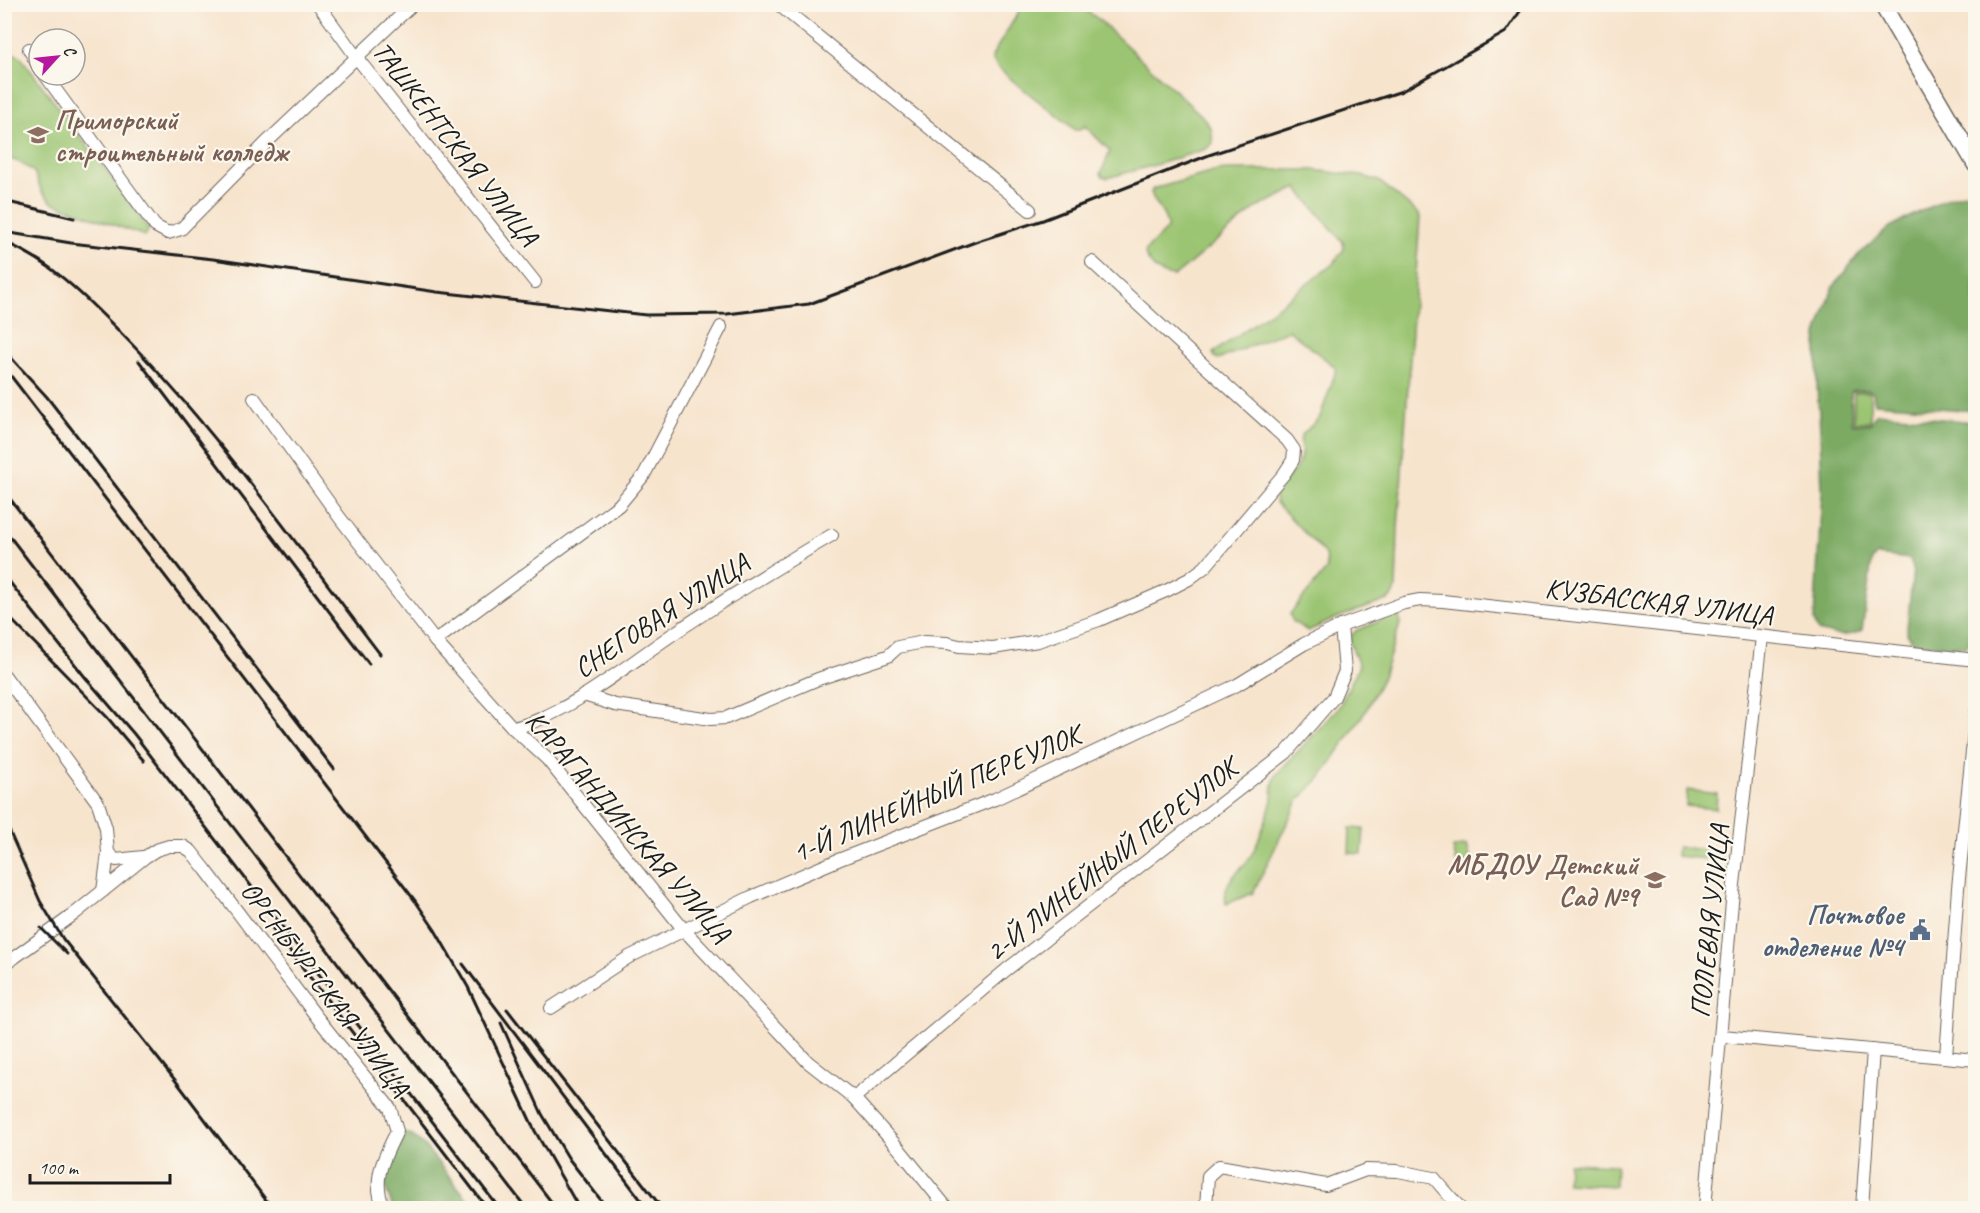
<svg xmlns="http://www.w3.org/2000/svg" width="1980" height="1213" font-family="Caveat,sans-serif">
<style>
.green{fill:#9bc572;stroke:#5c7047;stroke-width:1.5}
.forest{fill:#7caa64;stroke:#4c6340;stroke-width:1.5}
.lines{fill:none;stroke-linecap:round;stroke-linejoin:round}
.minor-casing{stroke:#69625a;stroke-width:14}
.major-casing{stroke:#69625a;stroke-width:19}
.minor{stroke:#fff;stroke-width:12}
.major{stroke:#fff;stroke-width:16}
.rail{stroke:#1c1c1c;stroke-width:3}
.labels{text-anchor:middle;stroke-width:4.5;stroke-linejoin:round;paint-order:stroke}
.education-label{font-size:28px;font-weight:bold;fill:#785e54;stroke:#fbf7ec;text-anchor:start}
.street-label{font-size:28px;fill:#1c1c1c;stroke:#fbf7ec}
.service-label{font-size:28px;font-weight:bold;fill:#4e5e75;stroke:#fbf7ec;text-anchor:end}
</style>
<rect width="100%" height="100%" fill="#fbf7ec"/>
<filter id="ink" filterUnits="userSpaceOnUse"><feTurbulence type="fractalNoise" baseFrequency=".0167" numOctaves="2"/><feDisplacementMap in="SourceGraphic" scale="12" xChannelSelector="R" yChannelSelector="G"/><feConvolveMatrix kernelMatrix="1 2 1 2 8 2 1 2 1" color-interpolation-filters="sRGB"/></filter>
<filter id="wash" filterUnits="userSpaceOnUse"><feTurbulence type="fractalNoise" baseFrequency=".008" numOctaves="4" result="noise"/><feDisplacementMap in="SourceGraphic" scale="24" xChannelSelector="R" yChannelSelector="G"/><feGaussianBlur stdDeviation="1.35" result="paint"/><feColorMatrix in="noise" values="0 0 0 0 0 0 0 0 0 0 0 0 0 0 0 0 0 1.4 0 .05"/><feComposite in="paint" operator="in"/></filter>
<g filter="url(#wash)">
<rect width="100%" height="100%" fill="#f7e4cd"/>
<g class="green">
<path d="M1023 5H1078L1097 18 1202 116 1211 128 1213 143 1206 149 1155 165 1107 178 1102 176 1101 173 1110 151 1085 126 1079 130H1075C1062 117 994 71 992 58 992 57 993 55 993 54Z"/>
<polygon points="7,51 20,56 142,219 149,229 145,236 53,203 42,192 34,172 19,162 5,157 4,53"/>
<path d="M1228 170H1313L1362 176 1379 181 1419 214 1420 217 1398 528 1396 587 1394 594 1388 600 1339 617 1308 631 1293 622 1290 614 1327 569 1325 554 1276 503 1274 494C1283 483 1299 469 1301 455 1303 448 1299 443 1301 436L1320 417 1336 371 1335 367 1288 330 1220 359 1215 358 1213 353 1277 307 1333 264 1344 249 1343 242 1297 188 1256 208 1175 276C1161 276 1151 267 1145 255L1146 250 1167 229C1168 215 1154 205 1151 192L1153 189 1217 171Z"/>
<rect x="1854" y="392" width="16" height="30"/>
<path d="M1393 612 1399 616 1400 624 1383 677 1365 712 1321 777 1298 801 1253 893 1226 904C1221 877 1243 873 1253 852 1258 842 1271 808 1272 798 1273 787 1271 786 1276 775L1339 707 1359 666 1350 642 1352 635 1357 630 1378 622Z"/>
<polygon points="1687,790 1717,794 1716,809 1686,806"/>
<polygon points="1350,828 1364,829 1362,854 1349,853"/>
<polygon points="1467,845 1471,861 1457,864 1453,848"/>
<polygon points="1677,847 1706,850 1705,859 1676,856"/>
<polygon points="1568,1163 1616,1165 1615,1186 1567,1183"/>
</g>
<g class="forest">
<path d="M1964 193 1975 196V411L1875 403 1873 393 1869 390H1854L1851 392 1852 423 1853 424H1870L1876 413 1975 422V595L1972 639 1966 647 1913 643 1907 634V628L1913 569 1910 559 1877 555 1872 560 1862 630C1850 638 1831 635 1818 631L1814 621 1822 493 1820 430 1817 385V335L1833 287 1858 255 1890 227 1947 198Z"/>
<polygon points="403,1134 410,1134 423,1144 475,1208 393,1208 383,1181 387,1165 400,1137"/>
</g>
</g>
<g filter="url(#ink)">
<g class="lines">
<defs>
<g id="minor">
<polyline points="318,4 357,58 535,282"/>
<polyline points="778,4 1030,210"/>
<polyline points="29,49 39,67"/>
<polyline points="45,75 155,226 168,233 181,229 269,140 413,4"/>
<polyline points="254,398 340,518 435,641 513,728 547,759 684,930 808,1062 854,1098 900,1150 947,1208"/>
<polyline points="435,641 619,505 644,475 721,327"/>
<polyline points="4,675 98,803 106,828 108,853 116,860 143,857"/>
<polyline points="584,695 615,705 711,719 726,718 818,679 888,656 898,647 924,642 947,643 959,646 993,648 1038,641 1099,620 1168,590 1189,579 1205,567 1284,474 1293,460 1294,450 1287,440 1197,359 1092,262"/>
<path d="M513 728C566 716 627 665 673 634 725 599 778 567 832 535"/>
<polyline points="103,891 108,853"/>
<path d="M4 965 73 915 145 857 156 850 169 846H183L191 851 206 870 316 1016 390 1108 397 1131C384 1158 371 1179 384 1208"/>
<polyline points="551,1008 629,957 751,897 838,860 995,799 1237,685 1304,644 1341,626 1404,603 1420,600 1443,601 1976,660"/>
<polyline points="1722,1036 1976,1060"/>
<polyline points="1946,1057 1958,888 1976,713"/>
<polyline points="854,1098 1006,970 1286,753 1334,697 1345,671 1341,626"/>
<polyline points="1206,1208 1208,1176 1219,1166 1326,1185 1366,1170 1398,1171 1434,1178 1460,1208"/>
<polyline points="1705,1208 1732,902 1762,637"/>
<polyline points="1862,1208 1873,1050"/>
</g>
<polyline id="major" points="1882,4 1976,165"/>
</defs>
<use href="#minor" class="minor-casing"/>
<use href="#major" class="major-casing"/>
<use href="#minor" class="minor"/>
<use href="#major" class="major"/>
<g class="rail">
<polyline points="4,201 74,218"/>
<polyline points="4,232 71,243 213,259 437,292 646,315 727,314 809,304 978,241 1043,220 1209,155 1402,91 1506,32 1525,4"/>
<path d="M4 242C51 261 84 296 119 331 216 429 296 544 380 654"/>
<polyline points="4,350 47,397 334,769"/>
<polyline points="139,361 369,664"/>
<polyline points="4,367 416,902 435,930 468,987 535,1131 579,1208"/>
<polyline points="4,491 556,1208"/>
<polyline points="4,529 526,1208"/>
<polyline points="4,575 85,677 134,734 499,1208"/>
<polyline points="4,612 107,717 144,761"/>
<polyline points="4,819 40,901 63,939 179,1085 272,1208"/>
<polyline points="270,925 487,1208"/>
<polyline points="41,928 67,954"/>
<polyline points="463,964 647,1208"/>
<polyline points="507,1009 662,1208"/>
<polyline points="501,1023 542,1114 569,1159 607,1208"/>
<polyline points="4,1204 8,1208"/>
</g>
</g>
</g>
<defs>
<symbol id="university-bare" viewBox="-9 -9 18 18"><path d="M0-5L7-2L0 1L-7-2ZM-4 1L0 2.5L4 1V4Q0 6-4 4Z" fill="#8d6e63" stroke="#fbf7ec" stroke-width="2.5" paint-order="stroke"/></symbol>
<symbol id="school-bare" viewBox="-9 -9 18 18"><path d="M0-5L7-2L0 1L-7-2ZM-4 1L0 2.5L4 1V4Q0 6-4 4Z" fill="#8d6e63" stroke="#fbf7ec" stroke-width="2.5" paint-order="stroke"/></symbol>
<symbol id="civic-bare" viewBox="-9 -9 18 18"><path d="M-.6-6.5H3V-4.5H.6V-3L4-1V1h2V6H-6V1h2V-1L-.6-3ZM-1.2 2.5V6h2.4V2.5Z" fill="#5c6f8a" stroke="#fbf7ec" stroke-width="2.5" paint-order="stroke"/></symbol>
</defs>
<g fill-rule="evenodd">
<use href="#university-bare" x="23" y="120" width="30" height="30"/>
<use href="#school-bare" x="1640" y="865" width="30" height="30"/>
<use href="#civic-bare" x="1905" y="915" width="30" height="30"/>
</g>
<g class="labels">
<g class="education-label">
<text x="55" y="129">Приморский<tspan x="55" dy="32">строительный колледж</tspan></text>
<text x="1638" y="874" text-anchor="end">МБДОУ Детский<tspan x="1638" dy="32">Сад №9</tspan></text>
</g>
<g class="street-label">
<text transform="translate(456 143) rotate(52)" y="10">ТАШКЕНТСКАЯ УЛИЦА</text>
<text transform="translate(1659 601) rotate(7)" y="10">КУЗБАССКАЯ УЛИЦА</text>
<text transform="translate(661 615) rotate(-33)" y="10">СНЕГОВАЯ УЛИЦА</text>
<text transform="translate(936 793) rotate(-23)" y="10">1-Й ЛИНЕЙНЫЙ ПЕРЕУЛОК</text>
<text transform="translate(629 826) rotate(49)" y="10">КАРАГАНДИНСКАЯ УЛИЦА</text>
<text transform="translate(1111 859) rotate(-38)" y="10">2-Й ЛИНЕЙНЫЙ ПЕРЕУЛОК</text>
<text transform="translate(1709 921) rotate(-84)" y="10">ПОЛЕВАЯ УЛИЦА</text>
<text transform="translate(326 988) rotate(53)" y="10">ОРЕНБУРГСКАЯ УЛИЦА</text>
</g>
<g class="service-label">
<text x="1903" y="924">Почтовое<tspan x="1903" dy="32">отделение №4</tspan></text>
</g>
</g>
<rect width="1980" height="1213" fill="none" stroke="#fbf7ec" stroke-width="24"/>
<g transform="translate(57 57) rotate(63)"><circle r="28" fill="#fbf7ec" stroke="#a29f99" stroke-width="1.5"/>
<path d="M0-4.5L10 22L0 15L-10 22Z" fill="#b5179e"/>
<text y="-9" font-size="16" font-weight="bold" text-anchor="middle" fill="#1c1c1c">С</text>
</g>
<path d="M30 1174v9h140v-9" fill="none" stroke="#1c1c1c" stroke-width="3"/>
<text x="39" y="1174" font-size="18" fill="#1c1c1c" stroke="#fbf7ec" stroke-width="4.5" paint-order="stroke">100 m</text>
</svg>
